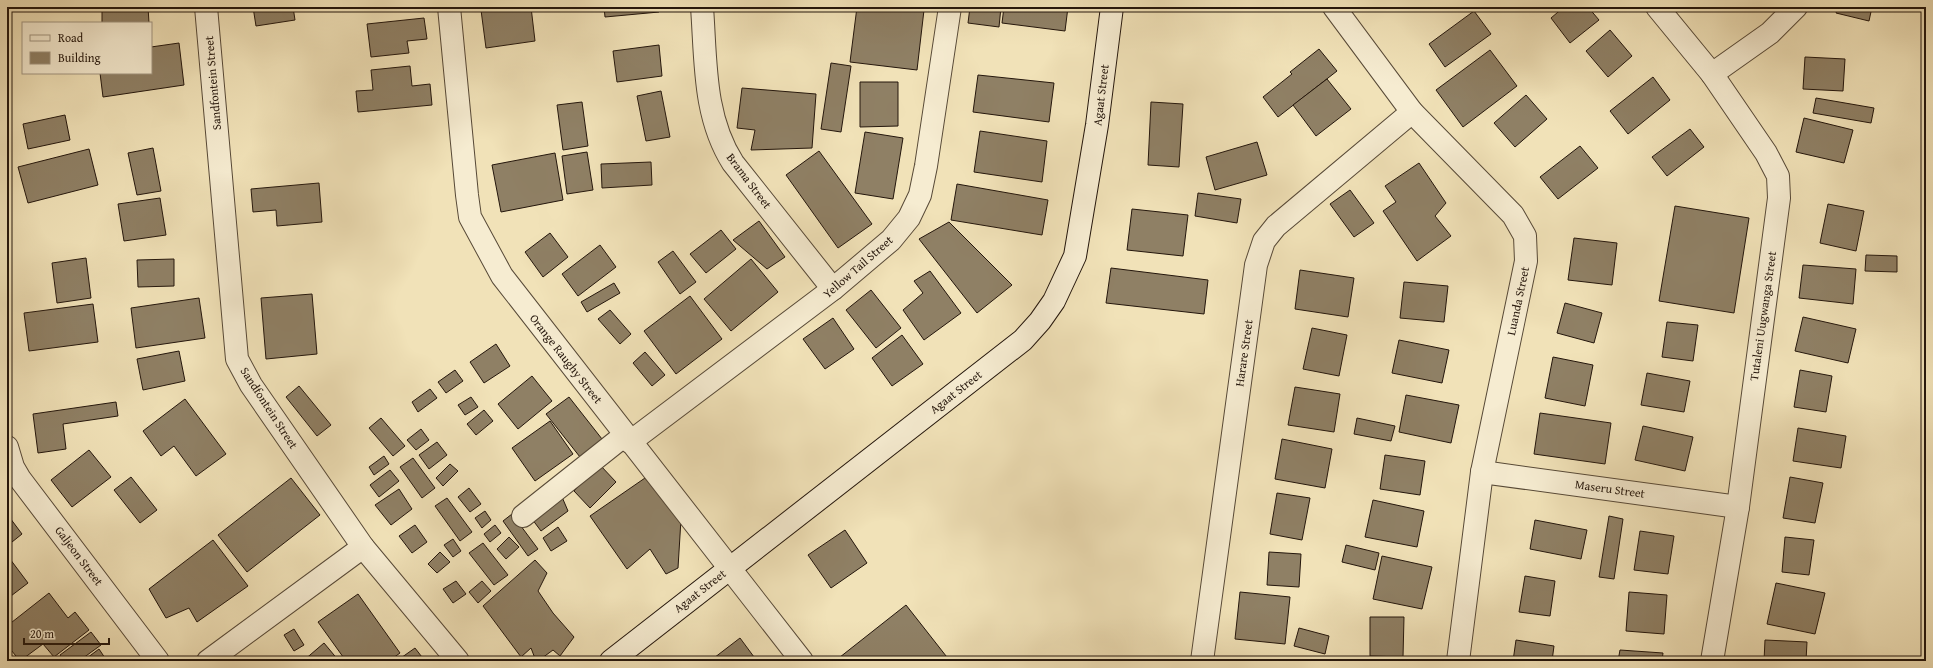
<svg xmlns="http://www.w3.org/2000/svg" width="1933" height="668" font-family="'Gentium Book Plus',serif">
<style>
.building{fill:#8f8065;stroke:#24160c}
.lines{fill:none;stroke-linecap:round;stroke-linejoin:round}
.street-casing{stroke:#574937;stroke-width:24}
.secondary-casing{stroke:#24160c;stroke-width:24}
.street{stroke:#f6ecd1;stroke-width:22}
.secondary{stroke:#f6ecd1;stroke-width:22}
.labels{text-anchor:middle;stroke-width:3;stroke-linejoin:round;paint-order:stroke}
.street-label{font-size:12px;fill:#24160c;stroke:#f6ecd1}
</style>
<rect width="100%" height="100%" fill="#f1e2b8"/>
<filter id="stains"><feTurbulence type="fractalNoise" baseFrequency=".005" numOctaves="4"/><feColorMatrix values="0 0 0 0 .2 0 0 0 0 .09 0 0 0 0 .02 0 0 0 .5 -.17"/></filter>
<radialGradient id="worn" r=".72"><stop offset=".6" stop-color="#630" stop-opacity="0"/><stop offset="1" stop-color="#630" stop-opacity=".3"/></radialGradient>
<g class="building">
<polygon points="102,7 148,7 149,23 102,23"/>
<polygon points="253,7 293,7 295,20 256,26"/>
<polygon points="357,7 380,7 357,11"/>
<polygon points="504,7 531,7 535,41 486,48 481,10"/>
<polygon points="604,7 659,7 659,12 605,17"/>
<polygon points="857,7 899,7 924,10 917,70 850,62"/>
<polygon points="970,7 1001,7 999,27 968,23"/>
<polygon points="1004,7 1068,7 1065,31 1002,23"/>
<polygon points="1564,7 1588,7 1599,20 1570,43 1551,18"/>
<polygon points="1838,7 1872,7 1869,21 1836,13"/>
<polygon points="1474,11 1491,34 1445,67 1429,44"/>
<polygon points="424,18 427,39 407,41 409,53 371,57 367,24"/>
<polygon points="1610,30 1632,56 1608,77 1586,51"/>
<polygon points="179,43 184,85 103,97 100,73 151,73 151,47"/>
<polygon points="659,45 662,76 617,82 613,51"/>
<polygon points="1319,49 1337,71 1278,117 1263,97 1292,74 1290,72"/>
<polygon points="1490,50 1517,86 1463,127 1436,90"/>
<polygon points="1805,57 1845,59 1843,91 1803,89"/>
<polygon points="831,63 851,66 841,132 821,129"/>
<polygon points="410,66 412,86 430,84 432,105 358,112 356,91 373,90 371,70"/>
<polygon points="978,75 1054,83 1049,122 973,112"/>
<polygon points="1653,77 1670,100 1628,134 1610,111"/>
<polygon points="1327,79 1351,109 1316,136 1293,105"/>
<polygon points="860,82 898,82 898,126 860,127"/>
<polygon points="742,88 816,94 812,148 751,150 755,130 737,128"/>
<polygon points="661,91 670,137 646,141 637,96"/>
<polygon points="1526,95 1547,119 1515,147 1494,123"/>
<polygon points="1816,98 1874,108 1871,123 1813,113"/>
<polygon points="582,102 588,146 563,150 557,105"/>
<polygon points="1151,102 1183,104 1179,167 1148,165"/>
<polygon points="65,115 70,140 28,149 23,124"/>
<polygon points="1804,118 1853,130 1844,163 1796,152"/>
<polygon points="1690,129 1704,147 1667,176 1652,157"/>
<polygon points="980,131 1047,141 1042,182 974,172"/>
<polygon points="865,132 903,138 893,199 855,193"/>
<polygon points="1257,142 1267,175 1215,190 1206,157"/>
<polygon points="1580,146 1598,168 1558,199 1540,177"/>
<polygon points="153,148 161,191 137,195 128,153"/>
<polygon points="89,149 98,185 28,203 18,167"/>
<polygon points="819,151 872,224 838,248 786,175"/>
<polygon points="587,152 593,190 567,194 562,156"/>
<polygon points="555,153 563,200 501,212 492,165"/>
<polygon points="651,162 652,185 602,188 601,164"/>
<polygon points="1419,163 1446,203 1435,216 1451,236 1417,261 1383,211 1396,202 1385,186"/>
<polygon points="319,183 322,222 277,226 276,210 253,212 251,189"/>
<polygon points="957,184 1048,200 1042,235 951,220"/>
<polygon points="1350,190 1374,223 1354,237 1330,204"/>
<polygon points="1198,193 1241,199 1237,223 1195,216"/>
<polygon points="160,198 166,235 124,241 118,204"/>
<polygon points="1828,204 1864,211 1856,251 1820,243"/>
<polygon points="1675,206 1749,218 1734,313 1659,301"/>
<polygon points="1132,209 1188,215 1183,256 1127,250"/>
<polygon points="759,221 785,257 767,269 733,240"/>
<polygon points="949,222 1012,285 977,313 919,239"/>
<polygon points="721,230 736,249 706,273 690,254"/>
<polygon points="550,233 568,257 543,277 525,252"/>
<polygon points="1574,238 1617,243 1612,285 1568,280"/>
<polygon points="600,245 616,267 578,296 562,274"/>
<polygon points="673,251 696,282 680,294 658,262"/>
<polygon points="1866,255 1897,256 1897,272 1865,271"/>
<polygon points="86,258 91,298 57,303 52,263"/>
<polygon points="174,259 174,286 138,287 137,260"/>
<polygon points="751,259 778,292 731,331 704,299"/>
<polygon points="1803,265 1856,269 1853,304 1799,298"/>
<polygon points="1111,268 1208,280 1204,314 1106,303"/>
<polygon points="1300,270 1354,278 1348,317 1295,309"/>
<polygon points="930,271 961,313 924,340 903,310 923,293 914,281"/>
<polygon points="1404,282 1448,286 1444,322 1400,318"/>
<polygon points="614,283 620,293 587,312 581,302"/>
<polygon points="871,290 901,328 876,348 846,310"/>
<polygon points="312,294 317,354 266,359 261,298"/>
<polygon points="690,296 722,339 676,374 644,331"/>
<polygon points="199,298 205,338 136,348 131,308"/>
<polygon points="1565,303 1602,313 1594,343 1557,333"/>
<polygon points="93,304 98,342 29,351 24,313"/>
<polygon points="610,310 631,334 620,344 598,319"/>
<polygon points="1803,317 1856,329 1848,363 1795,351"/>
<polygon points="833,318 854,349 825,369 803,339"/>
<polygon points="1667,322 1698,325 1693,361 1662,357"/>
<polygon points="1312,328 1347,335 1339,376 1303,369"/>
<polygon points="902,335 923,364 892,386 872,358"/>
<polygon points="1399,340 1449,350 1442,383 1392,373"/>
<polygon points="496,344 510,366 484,383 470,362"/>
<polygon points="179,351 185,381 143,390 137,359"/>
<polygon points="645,352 665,375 652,386 633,363"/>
<polygon points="1553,357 1593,365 1585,406 1545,398"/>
<polygon points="455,370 463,381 446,393 438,382"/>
<polygon points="1800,370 1832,376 1826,412 1794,407"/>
<polygon points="1647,373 1690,381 1684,412 1641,405"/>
<polygon points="532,376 552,401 518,429 498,404"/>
<polygon points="299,386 331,425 317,436 286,397"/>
<polygon points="1295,387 1340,394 1334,432 1288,425"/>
<polygon points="430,389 437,398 418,412 412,402"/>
<polygon points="1406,395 1459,405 1451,443 1399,432"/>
<polygon points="471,397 478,407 465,415 458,405"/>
<polygon points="569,397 602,439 580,457 546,414"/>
<polygon points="185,399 226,454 196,476 174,446 161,456 143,431"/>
<polygon points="116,402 118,416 63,424 66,449 38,453 33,414"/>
<polygon points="484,410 493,421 476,435 467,424"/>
<polygon points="1540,413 1611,423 1605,464 1534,454"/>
<polygon points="381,418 405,446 393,456 369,428"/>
<polygon points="1357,418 1395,426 1391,441 1354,434"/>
<polygon points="550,421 573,454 535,481 512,448"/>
<polygon points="1643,426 1693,437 1685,471 1635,460"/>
<polygon points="1798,428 1846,436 1841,468 1793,461"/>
<polygon points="421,429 429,440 416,450 407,440"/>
<polygon points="1282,439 1332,449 1325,488 1275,479"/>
<polygon points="437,442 447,455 429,469 419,455"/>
<polygon points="89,450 111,477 72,507 51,480"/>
<polygon points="1385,455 1425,461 1420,495 1380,489"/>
<polygon points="384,456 389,464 374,475 369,467"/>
<polygon points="413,458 435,488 422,498 400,467"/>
<polygon points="450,464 458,471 443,486 436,478"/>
<polygon points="600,465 616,482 590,508 574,491"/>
<polygon points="390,470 399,481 379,497 370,485"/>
<polygon points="131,477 157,510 140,523 114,490"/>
<polygon points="1790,477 1823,483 1815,523 1783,518"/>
<polygon points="291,478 320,515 247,572 218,535"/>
<polygon points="645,478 681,519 678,568 666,574 650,549 627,569 590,516"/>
<polygon points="469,488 481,504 470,512 458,497"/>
<polygon points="399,489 412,509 391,525 375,505"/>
<polygon points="1277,493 1310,498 1302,540 1270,534"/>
<polygon points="562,497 568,511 541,531 532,519"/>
<polygon points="447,498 472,532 460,541 435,506"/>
<polygon points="1373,500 1424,511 1417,547 1365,537"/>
<polygon points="485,511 491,520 482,528 475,518"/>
<polygon points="7,514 22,534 7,546"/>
<polygon points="512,514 538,549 528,556 503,521"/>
<polygon points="1609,516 1623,519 1614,579 1599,577"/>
<polygon points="1535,520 1587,530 1581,559 1530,549"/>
<polygon points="415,525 427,542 412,553 399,536"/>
<polygon points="495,525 501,533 490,542 484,534"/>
<polygon points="558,527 567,541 551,551 543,538"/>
<polygon points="845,530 867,563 831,588 808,555"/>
<polygon points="1640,531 1674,536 1668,574 1634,570"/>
<polygon points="509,537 519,547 506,559 497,549"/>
<polygon points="1785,537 1814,540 1809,575 1782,572"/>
<polygon points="453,539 461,551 453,557 444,545"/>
<polygon points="213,540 248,586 197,622 189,608 166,618 149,589"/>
<polygon points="483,543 508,575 494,585 469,553"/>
<polygon points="1346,545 1379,553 1375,570 1342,562"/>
<polygon points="440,552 450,562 437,573 428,564"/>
<polygon points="1269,552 1301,554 1299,587 1267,585"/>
<polygon points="7,555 28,583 7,599"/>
<polygon points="1382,556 1432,567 1422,609 1373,599"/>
<polygon points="535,560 547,573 538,591 553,613 574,637 560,656 553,650 538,661 536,661 531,648 521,657 483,606"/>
<polygon points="1525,576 1555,581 1550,616 1519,612"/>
<polygon points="456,581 466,594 453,603 443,589"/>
<polygon points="482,581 491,591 478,603 469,592"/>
<polygon points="1776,583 1825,593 1815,634 1767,624"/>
<polygon points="1240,592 1290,597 1285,644 1235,639"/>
<polygon points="1629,592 1667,595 1664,634 1626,631"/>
<polygon points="49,593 68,618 75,612 89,630 54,657 43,644 20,661 7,645 7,626"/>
<polygon points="358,594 400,653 389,661 346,661 318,622"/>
<polygon points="906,605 950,661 835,661"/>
<polygon points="1370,617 1404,617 1403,657 1370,656"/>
<polygon points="1299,628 1329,636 1325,654 1294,646"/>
<polygon points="294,629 304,645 294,651 284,635"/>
<polygon points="91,632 101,645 79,661 64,661 60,655"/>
<polygon points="740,638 757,661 710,661"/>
<polygon points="1516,640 1554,646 1552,661 1513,661"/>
<polygon points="1765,640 1807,642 1806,661 1764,661"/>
<polygon points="324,643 339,661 303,661"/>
<polygon points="415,648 425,661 399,661 398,660"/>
<polygon points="99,649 107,661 83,661"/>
<polygon points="1620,650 1663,653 1662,661 1618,661"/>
</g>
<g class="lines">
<defs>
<g id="street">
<polyline points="206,7 237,359 251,385 363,547 458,661"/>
<polyline points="449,7 467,195 470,217 502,276 802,661"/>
<path d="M702 7C706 60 703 116 733 163L833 289"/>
<polyline points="1334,7 1412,112 1513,215 1525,236 1526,261 1482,472 1458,661"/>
<polyline points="1657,7 1712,74 1766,153 1778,176 1779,198 1738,507 1712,661"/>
<polyline points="1712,74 1770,33 1796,7"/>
<polyline points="630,442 833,289 891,240 909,218 920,195 926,166 950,7"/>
<polyline points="7,447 13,467 20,479 158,661"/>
<polyline points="1482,472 1738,507"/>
<polyline points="523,516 625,435"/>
<polyline points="208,661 363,547"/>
<polyline points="1202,661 1256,265 1264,241 1276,226 1412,112"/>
</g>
<polyline id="secondary" points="611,661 1023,340 1040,321 1054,301 1075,256 1097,125 1112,7"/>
</defs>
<use href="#street" class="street-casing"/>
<use href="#secondary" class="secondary-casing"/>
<use href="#street" class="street"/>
<use href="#secondary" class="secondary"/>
</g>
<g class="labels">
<g class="street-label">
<text transform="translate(213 83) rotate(-95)" y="4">Sandfontein Street</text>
<text transform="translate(1101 95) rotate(-83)" y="4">Agaat Street</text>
<text transform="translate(749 181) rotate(53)" y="4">Brama Street</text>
<text transform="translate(858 267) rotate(-41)" y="4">Yellow Tail Street</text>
<text transform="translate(1518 301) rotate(-78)" y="4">Luanda Street</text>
<text transform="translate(1763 316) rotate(-82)" y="4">Tutaleni Uugwanga Street</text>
<text transform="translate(1244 353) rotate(-82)" y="4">Harare Street</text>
<text transform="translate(566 359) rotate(52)" y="4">Orange Raughy Street</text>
<text transform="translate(956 392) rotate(-38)" y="4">Agaat Street</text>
<text transform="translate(269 408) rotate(57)" y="4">Sandfontein Street</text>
<text transform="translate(1610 489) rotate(8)" y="4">Maseru Street</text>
<text transform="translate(79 556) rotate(53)" y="4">Galjeon Street</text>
<text transform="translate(700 591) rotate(-38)" y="4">Agaat Street</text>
</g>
</g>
<rect width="1933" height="668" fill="none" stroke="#f1e2b8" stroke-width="24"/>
<rect x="8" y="8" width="1917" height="652" fill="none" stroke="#24160c" stroke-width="2"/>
<rect x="12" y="12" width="1909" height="644" fill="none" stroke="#24160c"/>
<rect x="22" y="22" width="130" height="52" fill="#f6ecd1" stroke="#a29682"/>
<rect x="30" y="35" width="20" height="6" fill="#f6ecd1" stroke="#a29682"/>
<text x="58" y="42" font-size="12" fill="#24160c">Road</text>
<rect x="30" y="52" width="20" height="12" fill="#8f8065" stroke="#a29682"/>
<text x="58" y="62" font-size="12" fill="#24160c">Building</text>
<path d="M24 638v6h85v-6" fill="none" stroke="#24160c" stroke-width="2"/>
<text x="30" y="638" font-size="12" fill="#24160c" stroke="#f6ecd1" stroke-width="3" paint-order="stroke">20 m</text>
<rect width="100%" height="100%" filter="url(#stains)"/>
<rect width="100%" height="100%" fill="url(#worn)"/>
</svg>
